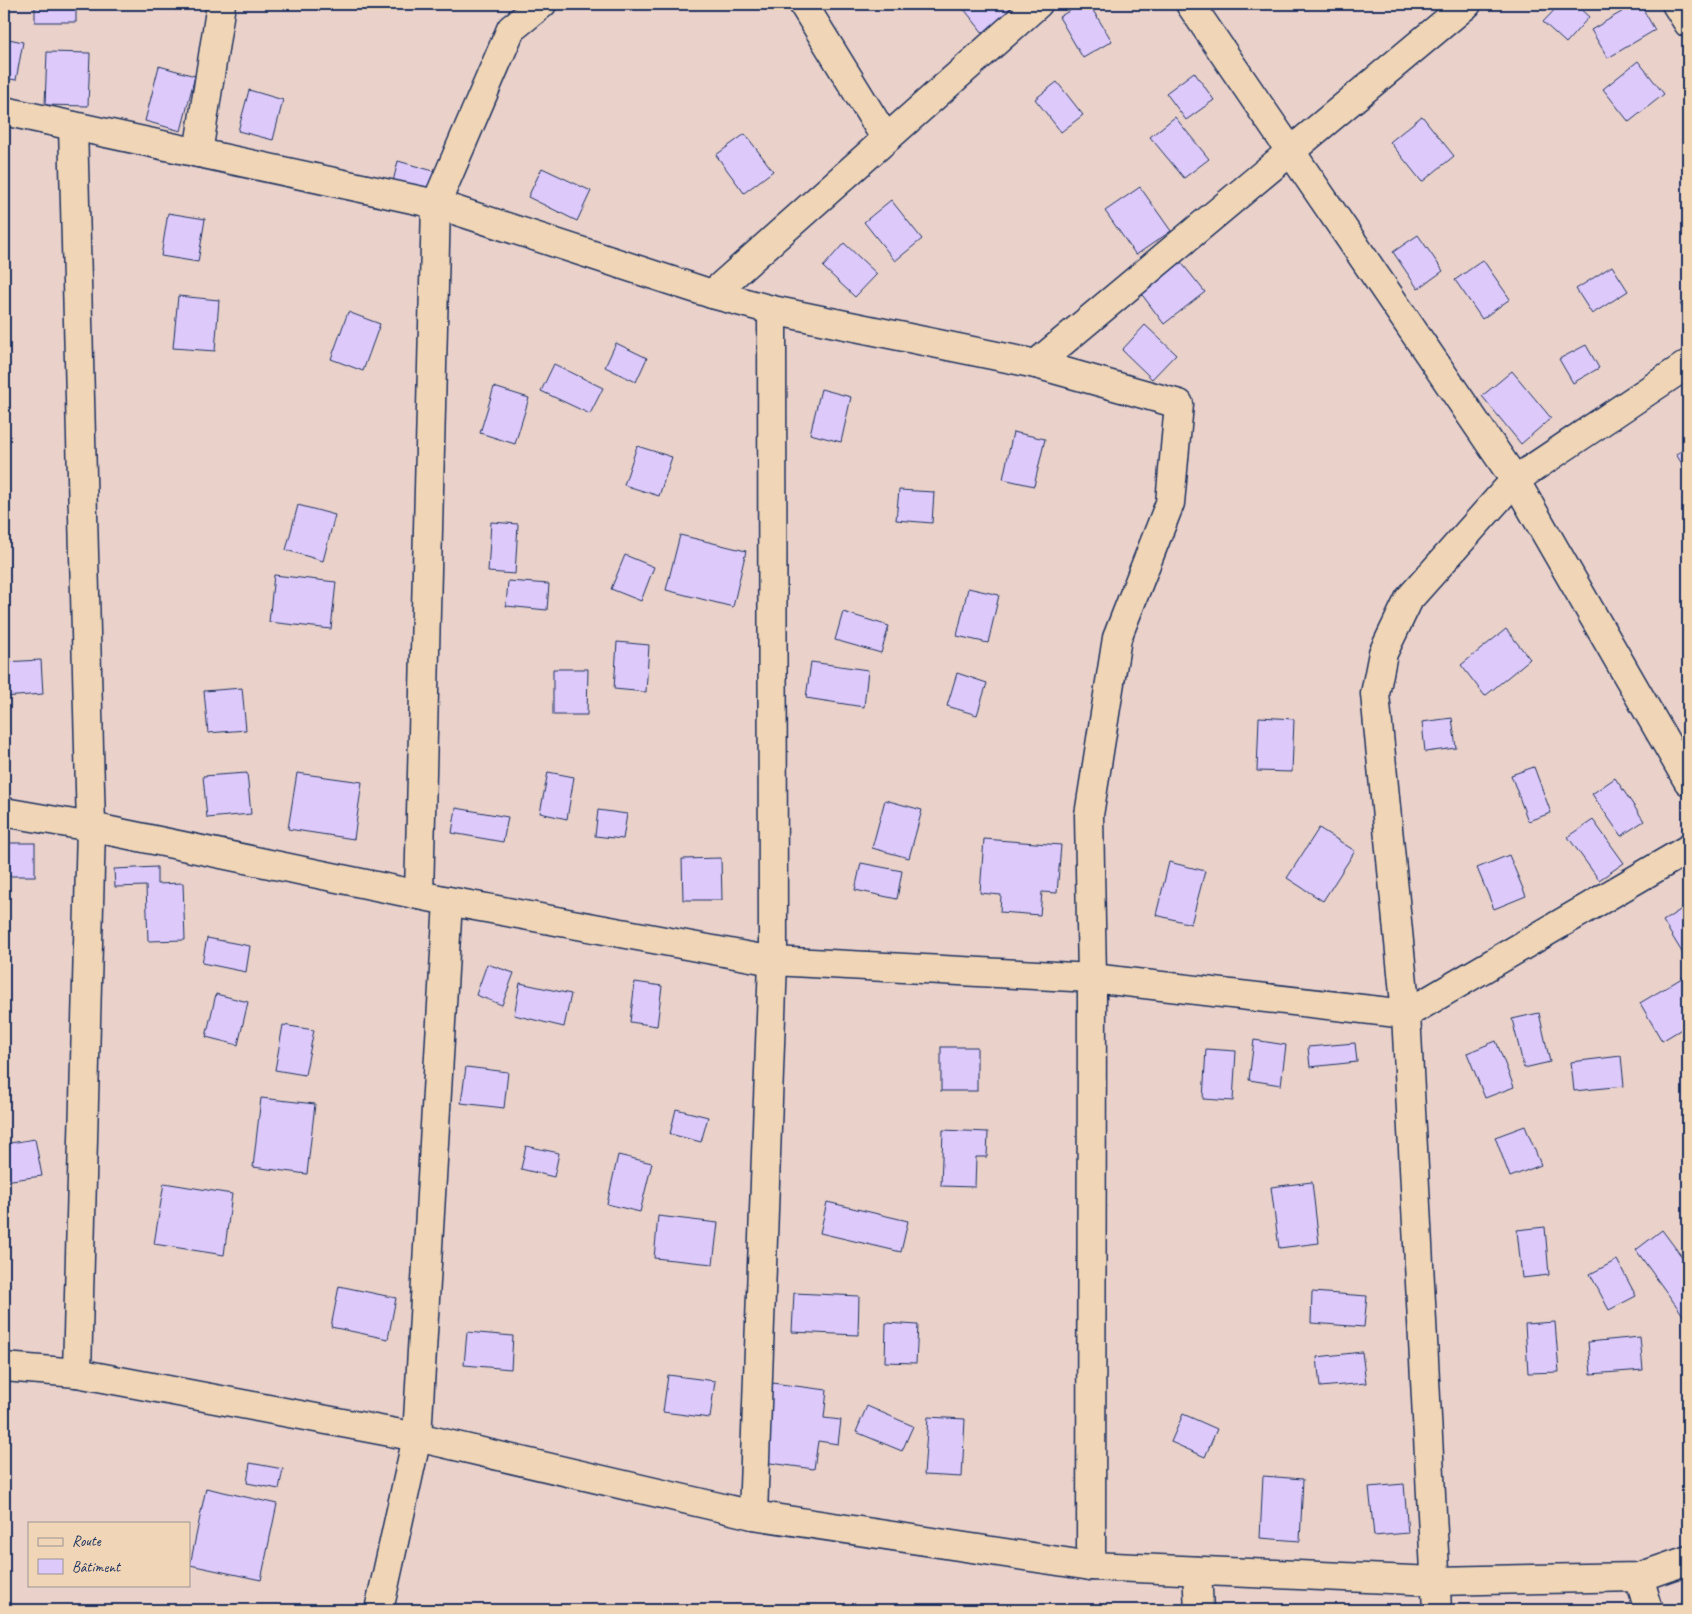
<svg xmlns="http://www.w3.org/2000/svg" width="1692" height="1614" font-family="Caveat,sans-serif">
<style>
.building{fill:#ddcafb;stroke:#1b2f5e}
.lines{fill:none;stroke-linecap:round;stroke-linejoin:round}
.street-casing{stroke:#1b2f5e;stroke-width:31}
.secondary-casing{stroke:#1b2f5e;stroke-width:31}
.street{stroke:#f0d6b7;stroke-width:28}
.secondary{stroke:#f0d6b7;stroke-width:28}
</style>
<rect width="100%" height="100%" fill="#ead2cb"/>
<filter id="ink" filterUnits="userSpaceOnUse"><feTurbulence type="fractalNoise" baseFrequency=".02" numOctaves="2"/><feDisplacementMap in="SourceGraphic" scale="10" xChannelSelector="R" yChannelSelector="G"/><feConvolveMatrix kernelMatrix="1 2 1 2 8 2 1 2 1" color-interpolation-filters="sRGB"/></filter>
<g filter="url(#ink)">
<g class="building">
<rect x="35" y="4" width="41" height="18"/>
<polygon points="960,4 1006,4 1019,21 991,43"/>
<polygon points="1081,4 1089,4 1112,41 1083,58 1059,17"/>
<polygon points="1560,4 1575,4 1589,17 1566,43 1543,22"/>
<polygon points="1635,4 1640,4 1655,30 1608,58 1591,30"/>
<polygon points="4,38 23,42 16,80 4,78"/>
<polygon points="47,52 90,53 88,106 45,105"/>
<polygon points="1638,61 1664,94 1629,122 1603,89"/>
<polygon points="159,66 195,76 181,131 145,121"/>
<polygon points="1194,72 1214,100 1186,120 1166,93"/>
<polygon points="1057,82 1083,115 1061,132 1035,99"/>
<polygon points="249,90 283,100 273,140 238,131"/>
<polygon points="1422,116 1454,156 1422,182 1390,142"/>
<polygon points="1175,117 1209,159 1184,178 1150,137"/>
<polygon points="745,134 773,171 744,193 716,155"/>
<polygon points="398,161 444,174 436,207 390,194"/>
<polygon points="542,168 591,191 577,221 528,197"/>
<polygon points="1140,187 1171,231 1136,255 1105,211"/>
<polygon points="891,200 922,239 895,261 864,222"/>
<polygon points="168,213 205,219 198,262 161,256"/>
<polygon points="1418,235 1443,271 1418,289 1393,252"/>
<polygon points="844,243 877,274 855,297 823,267"/>
<polygon points="1483,260 1510,299 1482,319 1455,280"/>
<polygon points="1180,261 1205,292 1164,324 1140,292"/>
<polygon points="1612,266 1628,291 1592,314 1576,289"/>
<polygon points="178,296 219,300 215,351 173,348"/>
<polygon points="1688,298 1688,315 1680,304"/>
<polygon points="348,312 380,324 363,371 331,359"/>
<polygon points="1145,325 1176,354 1152,379 1122,350"/>
<polygon points="616,343 647,358 636,382 605,367"/>
<polygon points="1586,345 1599,368 1573,383 1559,359"/>
<polygon points="554,364 603,388 590,414 541,391"/>
<polygon points="1512,371 1551,418 1521,444 1482,396"/>
<polygon points="494,387 529,398 515,444 480,433"/>
<polygon points="821,389 851,397 841,442 810,434"/>
<polygon points="1013,432 1045,439 1034,486 1003,479"/>
<polygon points="637,446 672,457 659,496 624,485"/>
<polygon points="1688,447 1688,474 1676,454"/>
<polygon points="899,490 934,492 932,523 896,520"/>
<polygon points="298,505 335,515 323,561 286,550"/>
<polygon points="491,522 518,524 515,574 488,572"/>
<polygon points="680,535 746,551 733,607 666,590"/>
<polygon points="625,555 654,567 641,601 611,589"/>
<polygon points="274,575 336,582 331,629 269,622"/>
<polygon points="508,581 549,584 547,610 506,606"/>
<polygon points="968,588 999,595 988,643 957,636"/>
<polygon points="843,612 889,626 881,653 835,640"/>
<polygon points="1506,629 1530,659 1485,696 1461,665"/>
<polygon points="617,642 649,645 646,692 614,689"/>
<polygon points="41,660 43,694 4,697 4,662"/>
<polygon points="811,662 868,670 864,707 806,698"/>
<polygon points="553,669 588,669 587,715 553,715"/>
<polygon points="957,673 987,683 977,715 947,706"/>
<polygon points="242,688 246,730 208,733 204,691"/>
<polygon points="1259,717 1294,719 1292,772 1257,771"/>
<polygon points="1452,718 1456,748 1425,752 1422,722"/>
<polygon points="1534,767 1551,813 1528,821 1511,775"/>
<polygon points="548,772 574,777 567,819 540,813"/>
<polygon points="247,773 251,814 207,818 203,776"/>
<polygon points="297,773 362,782 354,839 288,829"/>
<polygon points="1615,778 1644,821 1621,836 1592,794"/>
<polygon points="885,800 922,810 909,858 872,848"/>
<polygon points="456,808 508,817 503,842 452,833"/>
<polygon points="598,810 627,814 623,839 595,836"/>
<polygon points="1593,820 1624,863 1599,880 1568,837"/>
<polygon points="1319,828 1355,851 1323,901 1287,878"/>
<polygon points="984,839 1061,845 1057,893 1042,892 1040,915 1000,912 1001,895 980,893"/>
<rect x="4" y="843" width="31" height="33"/>
<polygon points="1509,855 1526,896 1494,909 1477,868"/>
<polygon points="721,858 722,900 683,900 682,859"/>
<polygon points="1169,862 1205,871 1191,924 1156,915"/>
<polygon points="861,863 902,871 897,899 855,890"/>
<polygon points="157,867 157,884 183,883 185,940 148,941 146,886 115,887 114,869"/>
<polygon points="1688,905 1688,962 1663,921"/>
<polygon points="207,938 250,946 246,972 202,963"/>
<polygon points="487,964 514,973 502,1005 476,995"/>
<polygon points="1687,975 1688,977 1688,1025 1662,1041 1640,1003"/>
<polygon points="635,982 662,986 657,1026 630,1022"/>
<polygon points="520,983 571,994 564,1027 514,1015"/>
<polygon points="216,994 248,1002 238,1045 206,1037"/>
<polygon points="1539,1013 1550,1062 1524,1068 1512,1019"/>
<polygon points="283,1025 314,1030 305,1075 275,1070"/>
<polygon points="1254,1040 1286,1045 1281,1085 1249,1080"/>
<polygon points="1496,1041 1514,1087 1485,1098 1467,1053"/>
<polygon points="1355,1043 1357,1062 1310,1067 1308,1047"/>
<rect x="941" y="1047" width="36" height="44"/>
<polygon points="1206,1049 1236,1051 1233,1101 1203,1099"/>
<polygon points="1621,1056 1624,1086 1574,1091 1571,1062"/>
<polygon points="466,1067 508,1072 504,1108 461,1103"/>
<polygon points="261,1098 315,1104 307,1174 253,1167"/>
<polygon points="676,1109 708,1117 701,1142 670,1134"/>
<polygon points="1525,1126 1541,1165 1510,1177 1495,1137"/>
<polygon points="943,1130 988,1132 987,1157 976,1157 975,1187 941,1186"/>
<polygon points="35,1139 42,1176 4,1181 4,1144"/>
<polygon points="526,1146 559,1153 554,1177 521,1169"/>
<polygon points="618,1155 652,1163 640,1212 607,1204"/>
<polygon points="1312,1182 1319,1243 1279,1248 1271,1187"/>
<polygon points="164,1183 232,1194 224,1255 154,1244"/>
<polygon points="827,1202 908,1221 901,1252 820,1233"/>
<polygon points="658,1216 718,1223 713,1264 654,1258"/>
<polygon points="1545,1227 1549,1275 1522,1278 1517,1230"/>
<polygon points="1662,1230 1688,1265 1688,1322 1636,1250"/>
<polygon points="1617,1260 1636,1296 1609,1310 1590,1274"/>
<polygon points="339,1286 396,1298 388,1339 331,1327"/>
<polygon points="1312,1292 1367,1296 1364,1327 1311,1323"/>
<polygon points="794,1293 859,1296 858,1335 792,1332"/>
<polygon points="1555,1322 1559,1372 1528,1373 1525,1324"/>
<polygon points="886,1323 918,1325 916,1363 885,1362"/>
<polygon points="467,1332 513,1336 511,1369 464,1365"/>
<polygon points="1640,1337 1643,1370 1591,1374 1588,1342"/>
<polygon points="1362,1352 1366,1383 1320,1387 1317,1357"/>
<polygon points="668,1375 715,1381 710,1418 663,1412"/>
<polygon points="772,1383 827,1390 824,1418 841,1420 838,1444 818,1441 814,1469 763,1462"/>
<polygon points="867,1406 913,1426 902,1451 856,1432"/>
<polygon points="1183,1414 1217,1429 1205,1457 1171,1442"/>
<polygon points="928,1417 965,1419 962,1477 924,1475"/>
<polygon points="250,1463 283,1469 279,1489 247,1483"/>
<polygon points="1263,1476 1303,1479 1300,1541 1260,1538"/>
<polygon points="1404,1484 1408,1533 1374,1536 1369,1487"/>
<polygon points="206,1488 277,1504 261,1580 190,1565"/>
</g>
<g class="lines">
<defs>
<g id="street">
<polyline points="803,4 886,139"/>
<polyline points="1190,4 1515,480 1688,781"/>
<polyline points="1676,4 1688,23"/>
<polyline points="4,111 436,204 712,294 772,310 1036,364 1179,404 1170,503 1117,638 1089,815 1092,978 1091,1566"/>
<polyline points="73,126 91,827 77,1373"/>
<polyline points="198,153 221,4"/>
<polyline points="712,294 1038,4"/>
<polyline points="1036,364 1467,4"/>
<polyline points="4,812 91,827 448,901 773,961 1092,978 1406,1014 1688,849"/>
<polyline points="419,895 436,204 511,29 542,4"/>
<polyline points="753,1515 773,961 772,310"/>
<polyline points="1197,1571 1199,1610"/>
<polyline points="1639,1577 1649,1610"/>
<polyline points="379,1610 417,1437 448,901"/>
<polyline points="1437,1610 1406,1014 1375,694 1383,653 1409,599 1515,480 1688,364"/>
</g>
<polyline id="secondary" points="4,1367 77,1373 417,1437 753,1515 1091,1566 1435,1581 1639,1577 1688,1560"/>
</defs>
<use href="#street" class="street-casing"/>
<use href="#secondary" class="secondary-casing"/>
<use href="#street" class="street"/>
<use href="#secondary" class="secondary"/>
</g>
</g>
<rect width="1692" height="1614" fill="none" stroke="#f0d6b7" stroke-width="20"/>
<rect x="10" y="10" width="1672" height="1594" fill="none" stroke="#1b2f5e" stroke-width="2" filter="url(#ink)"/>
<rect x="28" y="1522" width="162" height="65" fill="#f0d6b7" stroke="#9b9393"/>
<rect x="38" y="1538" width="25" height="8" fill="#f0d6b7" stroke="#9b9393"/>
<text x="72" y="1546" font-size="15" fill="#1b2f5e">Route</text>
<rect x="38" y="1559" width="25" height="15" fill="#ddcafb" stroke="#9b9393"/>
<text x="72" y="1572" font-size="15" fill="#1b2f5e">Bâtiment</text>
</svg>
